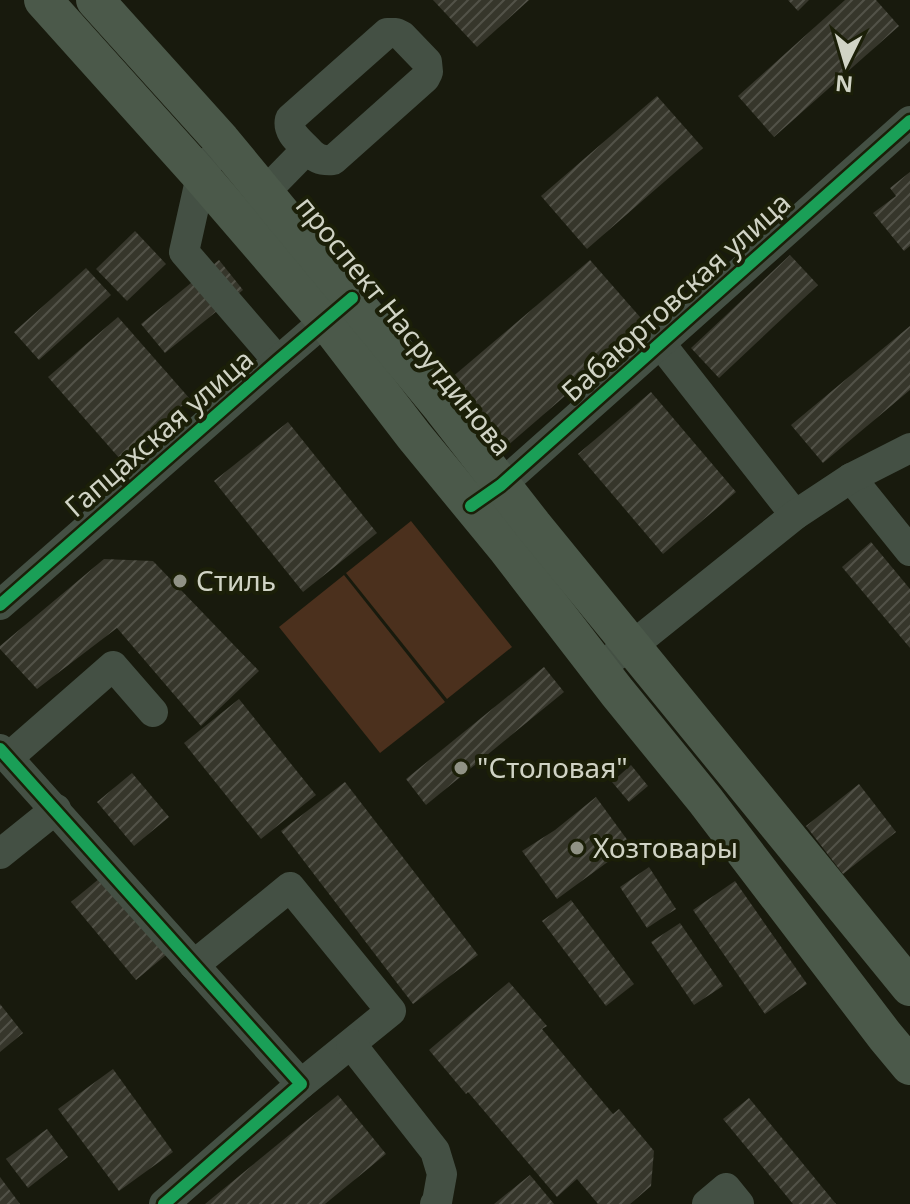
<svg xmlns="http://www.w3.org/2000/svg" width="910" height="1204" font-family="'Noto Sans',sans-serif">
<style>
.garden{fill:#4b301d}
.building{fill:url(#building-hatch)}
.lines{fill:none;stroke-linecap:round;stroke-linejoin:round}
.minor{stroke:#445044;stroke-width:30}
.major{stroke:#4b594a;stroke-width:38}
.cycleway-casing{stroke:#1b1f08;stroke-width:17}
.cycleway{stroke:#1a9f57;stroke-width:12}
.poi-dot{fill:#909285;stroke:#1b1f08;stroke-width:3}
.labels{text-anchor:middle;stroke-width:8;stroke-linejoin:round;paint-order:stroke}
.street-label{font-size:28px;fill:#d0d3c5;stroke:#1b1f08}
.poi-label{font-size:28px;fill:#d0d3c5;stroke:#1b1f08;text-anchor:start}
</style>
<defs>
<pattern id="building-hatch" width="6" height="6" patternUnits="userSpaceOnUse" patternTransform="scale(2)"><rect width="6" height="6" fill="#36362b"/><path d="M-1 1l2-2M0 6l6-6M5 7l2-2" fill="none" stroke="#525248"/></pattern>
</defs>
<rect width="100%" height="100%" fill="#181a0d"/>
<g class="garden">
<polygon points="411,521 512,647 447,699 346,573"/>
<polygon points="344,575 445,702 380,753 279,627"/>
</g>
<g class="building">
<polygon points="433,0 529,0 477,47"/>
<polygon points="788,0 809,0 798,11"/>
<polygon points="845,0 876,0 899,26 774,137 738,96"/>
<polygon points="657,96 703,148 587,249 541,196"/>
<polygon points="910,172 910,246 904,251 873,213 896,196 890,188"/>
<polygon points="135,231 166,264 127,301 96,269"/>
<polygon points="790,255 818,285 719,378 691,348"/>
<polygon points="219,260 243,290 165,353 141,324"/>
<polygon points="590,260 647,325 507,446 450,379"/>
<polygon points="86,268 111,295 39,360 14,332"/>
<polygon points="118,317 190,399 120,459 48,377"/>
<polygon points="910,326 910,390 823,463 791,425"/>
<polygon points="651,392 736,492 663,554 578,454"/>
<polygon points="288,422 377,533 303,592 214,481"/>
<polygon points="871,542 910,589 910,648 842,567"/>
<polygon points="104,559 153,561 259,671 201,726 117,628 37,689 0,649 0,646"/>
<polygon points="544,667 564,692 426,805 406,779"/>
<polygon points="239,699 316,795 261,839 184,743"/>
<polygon points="631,765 648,786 629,802 612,782"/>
<polygon points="132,773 169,817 134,846 97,802"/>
<polygon points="345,782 478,955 413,1004 281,831"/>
<polygon points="859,784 896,832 843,874 806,826"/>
<polygon points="596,797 631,845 557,899 522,851 555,830"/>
<polygon points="649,867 676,909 647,928 620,887"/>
<polygon points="100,878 166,955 136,980 71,902"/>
<polygon points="735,881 807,984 765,1014 693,910"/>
<polygon points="571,900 634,984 606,1006 542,921"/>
<polygon points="680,923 723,986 694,1005 651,942"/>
<polygon points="509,982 547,1026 542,1029 613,1114 619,1109 654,1151 651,1186 630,1204 598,1204 577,1179 557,1197 468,1092 466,1094 429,1050"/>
<polygon points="0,1004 23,1033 0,1052"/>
<polygon points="113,1069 173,1152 119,1191 58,1109"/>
<polygon points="338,1095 386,1154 325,1204 205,1204"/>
<polygon points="749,1098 836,1204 793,1204 723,1119"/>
<polygon points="47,1129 68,1157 28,1188 6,1159"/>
<polygon points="530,1175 554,1204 494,1204"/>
<polygon points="0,1177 20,1204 0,1204"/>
</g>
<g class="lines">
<g class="minor">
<polyline points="209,161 201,176 184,252 278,361"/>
<path d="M265 192 307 149C315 158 320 161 333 160L425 78 428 72 427 62 402 36 396 33H387L290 119C287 132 298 140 307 149"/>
<polyline points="660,343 795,515"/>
<polyline points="851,478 910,551"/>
<polyline points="486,496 501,485 910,121"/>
<polyline points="0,605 278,361 342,306"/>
<polyline points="615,656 632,646 795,515 851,478 910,448"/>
<polyline points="0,749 301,1084 164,1204"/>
<polyline points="8,758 113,666 153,712"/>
<polyline points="0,854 56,809"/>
<polyline points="194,965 290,887 391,1011 301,1084"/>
<polyline points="351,1044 435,1151 442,1174 437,1202 435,1204"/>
<polyline points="707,1204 726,1188 739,1204"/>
</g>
<g class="major">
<polyline points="43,0 201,176 325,320 414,436 506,548 617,692 705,800 885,1036 910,1066"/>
<polyline points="95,0 221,140 442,408 533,525 910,987"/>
</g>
<defs>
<g id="cycleway">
<polyline points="471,506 501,485 910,121"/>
<polyline points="0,605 278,361 352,298"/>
<polyline points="0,749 301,1084 164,1204"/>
</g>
</defs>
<use href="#cycleway" class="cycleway-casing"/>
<use href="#cycleway" class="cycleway"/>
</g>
<g class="poi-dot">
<circle cx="180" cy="581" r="8"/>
<circle cx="461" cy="768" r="8"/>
<circle cx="577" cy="848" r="8"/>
</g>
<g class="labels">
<g class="street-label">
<text transform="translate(676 297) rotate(-42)" y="10">Бабаюртовская улица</text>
<text transform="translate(404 326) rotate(51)" y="10">проспект Насрутдинова</text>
<text transform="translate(159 433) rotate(-41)" y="10">Гапцахская улица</text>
</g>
<g class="poi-label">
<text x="196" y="591">Стиль</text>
<text x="477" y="778">"Столовая"</text>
<text x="593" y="858">Хозтовары</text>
</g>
</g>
<g transform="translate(846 64) rotate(185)" stroke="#1b1f08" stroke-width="6" paint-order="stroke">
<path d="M0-6L14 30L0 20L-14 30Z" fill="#d0d3c5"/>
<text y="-12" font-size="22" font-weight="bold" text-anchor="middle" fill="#d0d3c5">N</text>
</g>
</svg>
